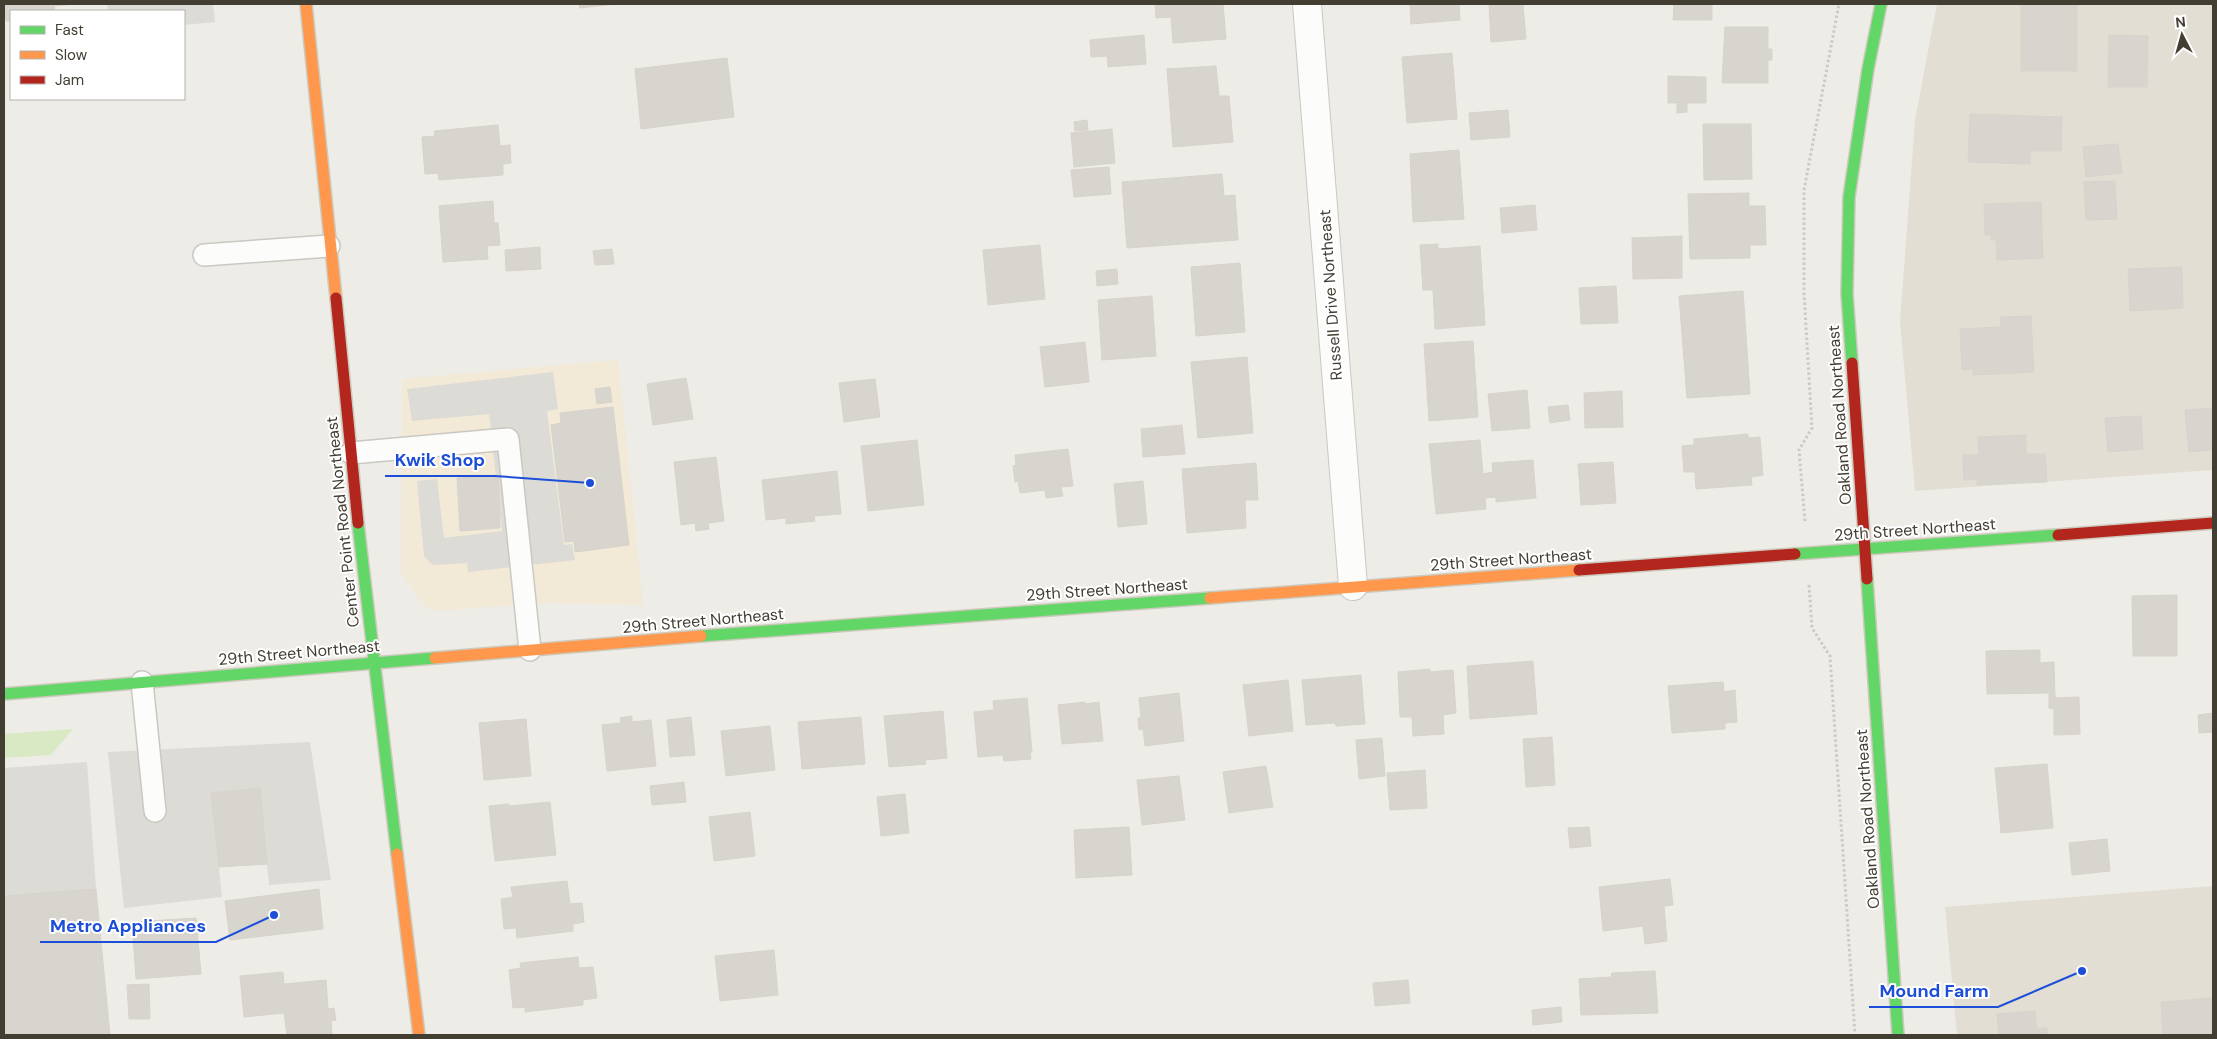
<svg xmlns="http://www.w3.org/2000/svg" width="2217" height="1039" font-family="'DM Sans',sans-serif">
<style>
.residential{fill:#e2ded3}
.commercial{fill:#f2e9d7}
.green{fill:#d8e9c4}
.parking{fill:#dddbd6}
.building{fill:#d7d5ce;stroke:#d6d3cc}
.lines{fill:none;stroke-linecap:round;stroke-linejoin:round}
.lane-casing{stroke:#cac8c2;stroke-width:24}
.street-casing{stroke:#cac8c2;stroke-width:30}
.fast-casing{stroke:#cdcabd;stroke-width:14}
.slow-casing{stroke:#cdcabd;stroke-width:14}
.jam-casing{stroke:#cdcabd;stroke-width:14}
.path{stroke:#cccac5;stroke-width:3;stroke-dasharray:2.5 2.5;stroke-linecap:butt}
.lane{stroke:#fcfcfb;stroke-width:21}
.street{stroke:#fcfcfb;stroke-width:28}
.fast{stroke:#63d668;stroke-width:11}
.slow{stroke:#ff974d;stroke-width:11}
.jam{stroke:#b3261e;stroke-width:11}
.labels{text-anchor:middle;stroke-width:4;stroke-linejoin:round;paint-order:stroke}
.street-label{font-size:16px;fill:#433e32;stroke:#fff}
.leader{fill:none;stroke:#1d4ed8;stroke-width:2}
.callout-dot{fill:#1d4ed8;stroke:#fff;stroke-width:2}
.callout-label{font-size:18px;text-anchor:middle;font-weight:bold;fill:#1d4ed8;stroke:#fff;stroke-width:4;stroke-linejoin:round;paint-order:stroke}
</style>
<rect width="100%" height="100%" fill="#eeece6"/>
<g class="residential">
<polygon points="1937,4 2213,4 2213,470 1915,491 1900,321 1915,120"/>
<polygon points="2213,886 2213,1035 1957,1035 1945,907"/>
</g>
<polygon class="commercial" points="618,360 643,605 545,603 435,611 425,607 401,573 402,379"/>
<polygon class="green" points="73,729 51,755 4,758 4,734"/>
<g class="parking">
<polygon points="107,4 213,4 215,22 184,25 184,11 108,11"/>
<polygon points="553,372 558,409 547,411 564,545 572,544 575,560 468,572 467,563 433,565 424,556 417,481 437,479 444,538 502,531 489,414 412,421 407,389"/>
<polygon points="310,742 331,880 269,885 260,788 211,793 222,897 124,908 108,752"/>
<polygon points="87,762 96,889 4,896 4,768"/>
</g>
<g class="building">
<polygon points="4,4 74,4 54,6 55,11 11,11 11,21 6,21"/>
<polygon points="579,4 615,4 580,8"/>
<polygon points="1155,4 1223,4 1226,39 1173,43 1171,17 1156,18"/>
<polygon points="1410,4 1459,4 1460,20 1411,24"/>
<polygon points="1489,4 1523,4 1526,39 1491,42"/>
<polygon points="1674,4 1712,4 1712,20 1673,20"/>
<rect x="2021" y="4" width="56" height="67"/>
<polygon points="1725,27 1768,27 1768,49 1772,49 1772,60 1768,60 1768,83 1722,83"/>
<polygon points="1144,35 1146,64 1108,67 1107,56 1091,57 1090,40"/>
<polygon points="2109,35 2148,36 2147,87 2108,87"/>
<polygon points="1452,53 1457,119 1407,123 1402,57"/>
<polygon points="727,58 734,117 641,129 635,69"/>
<polygon points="1216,66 1219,96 1229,96 1233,142 1173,147 1167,69"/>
<polygon points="1668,76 1706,77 1706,103 1668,103"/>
<polygon points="1687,103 1687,112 1677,113 1677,104"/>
<polygon points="1508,110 1510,137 1471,140 1469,113"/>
<polygon points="1970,114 2062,117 2061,151 2030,151 2030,164 1968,162"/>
<polygon points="1087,120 1088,130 1075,131 1074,122"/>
<polygon points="1703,124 1751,124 1752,179 1704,180"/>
<polygon points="498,125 500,146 510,145 511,163 503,164 503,175 439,180 438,173 425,174 422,137 435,136 434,131"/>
<polygon points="1112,129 1115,163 1074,167 1071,133"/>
<polygon points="2118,144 2122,173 2086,177 2083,147"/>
<polygon points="1459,150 1464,219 1413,222 1410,154"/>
<polygon points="1109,167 1111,194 1074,197 1071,170"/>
<polygon points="1222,174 1224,196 1235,195 1238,240 1127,248 1122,182"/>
<polygon points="2115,181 2117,219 2086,220 2084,182"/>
<polygon points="1749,193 1749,206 1765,206 1766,245 1750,245 1750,258 1690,259 1688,194"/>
<polygon points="493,201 494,223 498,223 500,245 487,246 488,259 443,262 439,206"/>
<polygon points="2041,202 2043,258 1997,260 1996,240 1991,240 1991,235 1985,235 1984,204"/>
<polygon points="1535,205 1537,230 1502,233 1500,208"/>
<polygon points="1682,236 1682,278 1633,279 1632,238"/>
<polygon points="1438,244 1438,249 1480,246 1485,325 1435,329 1433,290 1423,290 1420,245"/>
<polygon points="1040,245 1045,299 988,305 983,250"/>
<polygon points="540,247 541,269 506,271 505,250"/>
<polygon points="612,249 614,264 595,265 593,251"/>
<polygon points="1240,263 1245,332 1196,336 1191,267"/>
<polygon points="2182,267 2183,308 2130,311 2128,269"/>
<polygon points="1117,269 1118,284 1097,286 1096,271"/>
<polygon points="1616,286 1618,323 1581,324 1579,288"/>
<polygon points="1743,291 1750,394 1687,398 1679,296"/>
<polygon points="1152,296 1156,356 1102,360 1098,300"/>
<polygon points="2031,316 2034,372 1973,375 1973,369 1962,370 1960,329 2001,327 2001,317"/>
<polygon points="1473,341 1478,417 1429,421 1424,344"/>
<polygon points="1085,342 1089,382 1045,387 1040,347"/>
<polygon points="1247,357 1253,433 1198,438 1191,362"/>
<polygon points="686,378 693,419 653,425 647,384"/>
<polygon points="875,379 880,417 844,422 839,383"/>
<polygon points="610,387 612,402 597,404 595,389"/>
<polygon points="1527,390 1530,428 1492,431 1488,394"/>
<polygon points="1622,391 1623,427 1585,428 1584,393"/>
<polygon points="1568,405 1570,420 1550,423 1548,407"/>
<polygon points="613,407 629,545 575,552 574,541 565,542 551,425 561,423 560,413"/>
<polygon points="2213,408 2213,450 2189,452 2185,410"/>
<polygon points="2141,416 2143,449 2108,452 2105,418"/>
<polygon points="1182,425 1185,454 1143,457 1141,429"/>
<polygon points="1748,434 1748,438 1760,437 1763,475 1751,477 1752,485 1696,489 1695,472 1684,472 1682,446 1694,445 1694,439"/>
<polygon points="2026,435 2026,454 2045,454 2047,482 1977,485 1977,479 1964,480 1963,455 1979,455 1978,437"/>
<polygon points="917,440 924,505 868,511 861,446"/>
<polygon points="1480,440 1483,474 1493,472 1492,463 1533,460 1536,498 1496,502 1496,497 1485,498 1486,509 1436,514 1429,444"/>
<polygon points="1068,449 1073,486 1061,487 1063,496 1046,498 1045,490 1020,493 1018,481 1015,482 1013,466 1016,465 1015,455"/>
<polygon points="716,457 724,521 708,523 709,529 696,531 695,523 681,525 674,462"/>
<polygon points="1613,462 1616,503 1581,505 1578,464"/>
<polygon points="1256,463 1258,500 1245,500 1246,528 1187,533 1182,469"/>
<polygon points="837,471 841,514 814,516 815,521 786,524 786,518 766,520 762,480"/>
<polygon points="498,476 500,528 460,531 457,478"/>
<polygon points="1143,481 1147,524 1118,527 1114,484"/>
<polygon points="2177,595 2177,656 2133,656 2132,596"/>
<polygon points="2040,650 2040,663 2054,662 2055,698 2079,697 2080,734 2054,735 2054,709 2049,708 2049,693 1987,694 1986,651"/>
<polygon points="1533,661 1537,714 1470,719 1467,666"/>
<polygon points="1430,669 1430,672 1453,670 1456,713 1443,715 1444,734 1413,736 1412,717 1400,717 1398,672"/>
<polygon points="1361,675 1365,724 1336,726 1335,723 1306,725 1302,680"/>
<polygon points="1288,680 1293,731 1249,736 1243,685"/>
<polygon points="1723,682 1724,692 1735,690 1737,722 1725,723 1725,729 1672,733 1668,686"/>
<polygon points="1179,693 1184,741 1145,746 1143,729 1139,730 1138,718 1141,718 1139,698"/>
<polygon points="1027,698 1032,752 1030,752 1031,759 1004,761 1003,755 978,757 974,712 994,710 993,701"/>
<polygon points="1085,702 1085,704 1099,702 1103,741 1062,744 1058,705"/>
<polygon points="943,711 947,758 925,760 926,764 889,767 884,716"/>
<polygon points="2213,713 2213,732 2199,733 2198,715"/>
<polygon points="632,716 632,722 651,720 656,766 607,771 602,725 621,723 620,718"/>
<polygon points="691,717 695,755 670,757 667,720"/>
<polygon points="861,717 865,764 802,769 798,722"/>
<polygon points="526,719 531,776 484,780 479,723"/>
<polygon points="770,726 775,770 726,776 721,731"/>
<polygon points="1552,737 1555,785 1526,787 1523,739"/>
<polygon points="1382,738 1385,776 1359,779 1356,740"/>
<polygon points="2047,764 2053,828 2001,833 1995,768"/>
<polygon points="1266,766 1273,807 1229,813 1223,772"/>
<polygon points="1425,770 1427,808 1390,810 1387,773"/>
<polygon points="1179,776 1185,820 1142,825 1137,780"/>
<polygon points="684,782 686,802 652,805 650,786"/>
<polygon points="260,788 267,864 219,867 211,793"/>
<polygon points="905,794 909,833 881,836 877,797"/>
<polygon points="550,802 556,855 495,861 489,806 509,804 509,806"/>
<polygon points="750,812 755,856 714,861 709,817"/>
<polygon points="1129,827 1132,875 1076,878 1074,830"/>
<polygon points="1589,827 1591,846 1570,848 1568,828"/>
<polygon points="2107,839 2110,871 2072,875 2069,843"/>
<polygon points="1670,879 1673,905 1664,906 1667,941 1645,944 1643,926 1603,931 1599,887"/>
<polygon points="567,881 570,904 582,903 584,922 573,924 573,931 517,938 516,928 504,929 501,899 513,897 511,887"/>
<polygon points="96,889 110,1035 4,1035 4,896"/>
<polygon points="319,889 323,929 230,940 225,901"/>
<polygon points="196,918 201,974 136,979 132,922"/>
<polygon points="774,950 778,995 720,1001 715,956"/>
<polygon points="578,957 579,968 593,967 597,998 583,1000 583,1005 525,1012 525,1007 513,1008 509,970 521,968 520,963"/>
<polygon points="1655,971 1658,1013 1581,1015 1579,979 1611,977 1612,973"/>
<polygon points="283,972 284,984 326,980 328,1009 334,1008 336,1020 331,1021 332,1035 287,1035 284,1013 244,1017 240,976"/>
<polygon points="1408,980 1410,1003 1375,1006 1373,983"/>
<polygon points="149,984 150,1019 129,1019 127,985"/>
<polygon points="2213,998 2213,1035 2163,1035 2161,1002"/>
<polygon points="1561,1007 1562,1022 1533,1025 1532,1010"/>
<polygon points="2035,1011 2037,1029 2047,1028 2047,1035 1999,1035 1997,1014"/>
</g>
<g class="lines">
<defs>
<g id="lane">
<polyline points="204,255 329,246"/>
<polyline points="351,453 508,439 530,650"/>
<polyline points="142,682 155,811"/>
</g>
<polyline id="street" points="1307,4 1353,586"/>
<g id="fast">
<polyline points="1852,363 1847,294 1849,197 1868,69 1881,4"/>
<polyline points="358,523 397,854"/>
<polyline points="1795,554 2058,535"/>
<polyline points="1867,579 1898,1035"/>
<polyline points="701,636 1210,598"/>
<polyline points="4,694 435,658"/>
</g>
<g id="slow">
<polyline points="306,4 336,298"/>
<polyline points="1210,598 1579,570"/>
<polyline points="435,658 701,636"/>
<polyline points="397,854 419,1035"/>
</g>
<g id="jam">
<polyline points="336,298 358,523"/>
<polyline points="1852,363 1867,579"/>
<polyline points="2058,535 2213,523"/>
<polyline points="1579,570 1795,554"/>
</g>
</defs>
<use href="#lane" class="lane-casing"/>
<use href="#street" class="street-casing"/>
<use href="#fast" class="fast-casing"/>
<use href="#slow" class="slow-casing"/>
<use href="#jam" class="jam-casing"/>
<g class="path">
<polyline points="1805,521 1799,450 1812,428 1804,293 1804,190 1839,4"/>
<polyline points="1809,585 1812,628 1830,656 1855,1035"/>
</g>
<use href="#lane" class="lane"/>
<use href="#street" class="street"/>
<use href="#fast" class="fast"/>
<use href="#slow" class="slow"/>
<use href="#jam" class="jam"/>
</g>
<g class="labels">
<g class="street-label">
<text transform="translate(1330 295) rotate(-94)" y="6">Russell Drive Northeast</text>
<text transform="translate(1839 415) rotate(-94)" y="6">Oakland Road Northeast</text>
<text transform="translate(342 522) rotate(-96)" y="6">Center Point Road Northeast</text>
<text transform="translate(1915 529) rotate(-4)" y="6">29th Street Northeast</text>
<text transform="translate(1511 559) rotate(-4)" y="6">29th Street Northeast</text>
<text transform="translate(1107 589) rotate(-4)" y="6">29th Street Northeast</text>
<text transform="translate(703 620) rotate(-5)" y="6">29th Street Northeast</text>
<text transform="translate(299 652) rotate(-5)" y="6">29th Street Northeast</text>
<text transform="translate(1867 819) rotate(-94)" y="6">Oakland Road Northeast</text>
</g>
</g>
<path class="leader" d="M590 483L495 476H385M274 915L216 942H40M2082 971L1998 1007H1869"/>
<g class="callout-dot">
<circle cx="590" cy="483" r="5"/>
<circle cx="274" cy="915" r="5"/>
<circle cx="2082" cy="971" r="5"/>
</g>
<g class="callout-label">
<text x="440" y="466">Kwik Shop</text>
<text x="128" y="932">Metro Appliances</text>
<text x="1934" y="997">Mound Farm</text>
</g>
<rect width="2217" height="1039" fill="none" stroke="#433e32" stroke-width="10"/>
<rect x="10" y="10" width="175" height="90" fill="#ffffff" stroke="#b4b2ad"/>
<rect x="20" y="26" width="25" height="8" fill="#63d668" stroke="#b4b2ad"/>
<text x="55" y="35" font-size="15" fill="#433e32">Fast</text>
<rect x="20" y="51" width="25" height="8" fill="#ff974d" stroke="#b4b2ad"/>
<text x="55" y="60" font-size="15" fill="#433e32">Slow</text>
<rect x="20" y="76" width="25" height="8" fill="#b3261e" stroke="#b4b2ad"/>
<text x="55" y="85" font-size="15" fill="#433e32">Jam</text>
<g transform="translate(2182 35) rotate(354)" stroke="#ffffff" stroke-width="4" paint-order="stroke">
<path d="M0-4L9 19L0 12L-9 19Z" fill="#433e32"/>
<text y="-8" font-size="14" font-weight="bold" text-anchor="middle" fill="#433e32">N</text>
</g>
</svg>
